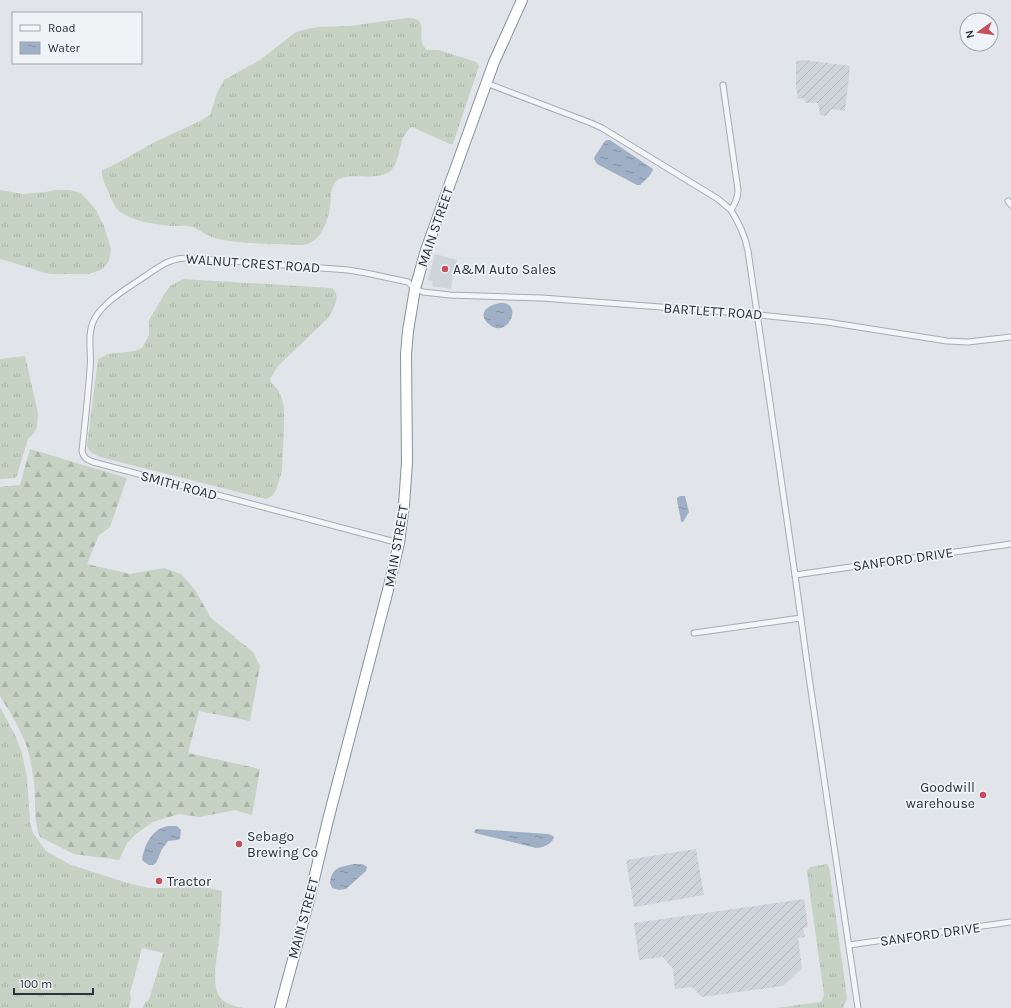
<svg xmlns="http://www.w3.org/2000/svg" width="1011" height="1008" font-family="Karla,sans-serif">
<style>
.built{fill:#cfd3da}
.industrial{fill:url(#industrial-furrows)}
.grass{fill:url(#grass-tufts)}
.forest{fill:url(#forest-firs)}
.water{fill:url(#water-ripples)}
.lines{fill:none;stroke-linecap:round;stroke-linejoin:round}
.street-casing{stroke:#a7abb3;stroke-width:7}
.highway-casing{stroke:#89919e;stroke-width:12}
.street{stroke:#f3f5f7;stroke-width:5}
.highway{stroke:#fff;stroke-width:10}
.poi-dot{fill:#c44f5d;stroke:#f0f3f6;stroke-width:1.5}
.labels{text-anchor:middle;stroke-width:3.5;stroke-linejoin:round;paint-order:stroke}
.street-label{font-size:14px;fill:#2b313f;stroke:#f0f3f6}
.poi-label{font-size:14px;fill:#2b313f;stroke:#f0f3f6;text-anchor:start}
</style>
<defs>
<pattern id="industrial-furrows" width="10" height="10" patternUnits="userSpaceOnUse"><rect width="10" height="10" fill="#cfd3da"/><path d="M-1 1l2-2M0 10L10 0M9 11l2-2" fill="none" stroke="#b2b6bc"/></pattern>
<pattern id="grass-tufts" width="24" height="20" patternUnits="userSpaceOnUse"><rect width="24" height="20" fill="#c6d2c3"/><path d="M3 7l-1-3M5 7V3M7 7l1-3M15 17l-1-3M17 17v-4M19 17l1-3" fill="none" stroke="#aab5a9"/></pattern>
<pattern id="forest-firs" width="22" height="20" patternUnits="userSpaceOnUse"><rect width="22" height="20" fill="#c6d2c3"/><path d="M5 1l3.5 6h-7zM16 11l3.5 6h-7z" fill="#aab5a9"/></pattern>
<pattern id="water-ripples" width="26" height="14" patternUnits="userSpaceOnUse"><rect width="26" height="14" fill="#9fb0c6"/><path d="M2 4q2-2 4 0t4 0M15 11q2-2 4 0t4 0" fill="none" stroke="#8290a2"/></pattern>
</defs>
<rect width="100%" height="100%" fill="#e1e4e9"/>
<polygon class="built" points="435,254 457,260 453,275 451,289 432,286 433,281 428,280"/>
<g class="industrial">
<polygon points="805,60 850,66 845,111 831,109 826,116 820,115 818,103 805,103 804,98 798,99 796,87 796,61"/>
<polygon points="696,849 704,895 634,907 626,860"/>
<polygon points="804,899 808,927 803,928 805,937 798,938 802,968 783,986 702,997 692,987 675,989 673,969 663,957 639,960 634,923"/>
</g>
<g class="grass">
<path d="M407 18C430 18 417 32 423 45 423 46 426 49 427 50H438L467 59 476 62 479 66 453 144H450L412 127 410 128C408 130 406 133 404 136 399 145 399 166 389 172 386 174 381 175 377 176 366 178 340 172 334 184 330 191 331 200 330 208 329 213 328 218 326 223 320 235 317 242 303 245 273 243 243 245 215 238 207 236 200 230 193 227 187 225 178 226 171 226 154 224 134 222 119 211 114 206 111 199 109 193 106 186 101 177 102 170L112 166 153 143 200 121 210 115 217 93 224 80 260 60 296 32 307 29 319 27 350 26Z"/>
<polygon points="0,190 23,194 46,192 55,190 69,190 81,193 96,210 104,226 111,249 109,261 103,269 89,274 52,274 45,273 8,261 0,259"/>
<path d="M183 279 332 288C342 295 333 310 328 318L278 366 270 379 271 382 278 390 282 399 284 407V425L282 471 276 490 272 496 266 499 100 457C94 454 90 453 87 446L98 359 108 354 135 351 142 348 149 335V320L164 295 170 286Z"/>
<polygon points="25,356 38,413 37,427 33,434 28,439 16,478 0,479 0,359"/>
<path d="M0 707 15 735 22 753 27 777 30 822 33 833 46 851 71 865 131 884 149 888H167L175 885 189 884 222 891C221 904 221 918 220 931 219 948 211 979 218 994 223 1004 234 1006 244 1008H143L145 1002 149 1000 163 953 142 948 130 993 131 998 129 1008H0Z"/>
<polygon points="827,864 829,867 847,998 843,1008 776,1008 821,1002 824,995 807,872 810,867"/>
</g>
<path class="forest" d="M30 449 127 478 110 527 99 535 87 564 130 574 164 568 181 574 195 590 211 618 253 652 260 666 250 721 199 711 188 753 260 769 252 815 235 810 200 817 179 814 153 822 136 834 127 843 119 860 74 854 40 837C33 819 36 800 34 782 32 767 29 750 23 737 17 723 8 709 0 696V487L20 485Z"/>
<g class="water">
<path d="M607 140H610L653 169C652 175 644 181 640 185H637L597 164 594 159 595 156 605 141Z"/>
<path d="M500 303C503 303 506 303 509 305 519 313 505 337 490 325 476 314 487 305 500 303Z"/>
<polygon points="680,496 685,496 689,512 683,522 682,522 681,521 677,500 677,498"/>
<path d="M168 826H177L181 830 180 839 177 840 168 841 162 849 156 863 153 865H149L143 861 142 859C145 844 152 829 168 826Z"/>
<path d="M476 829 548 834 553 836 554 838C551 844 543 848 536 848L475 833 474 832Z"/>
<path d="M354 864C359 864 363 863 367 867L366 871 346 889 339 890 332 888 330 883C332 867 340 867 354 864Z"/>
</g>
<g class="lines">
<defs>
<g id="street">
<polyline points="486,83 591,123 602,128 718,199 731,210"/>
<path d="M723 85 738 190C738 198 735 204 731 210 739 224 745 235 748 251L795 575 809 677 858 1008"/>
<polyline points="1008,201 1011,205"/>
<path d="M399 543 93 462C88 460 83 458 82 451 85 424 88 396 90 369 92 352 86 334 95 318 104 302 126 289 141 279 159 267 169 257 191 258L348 270 366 273 408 282 415 289 423 292 450 295 542 298 740 313 827 322 947 341 968 342 1011 337"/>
<polyline points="795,575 1011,544"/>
<polyline points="694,633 801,618"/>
<polyline points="849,945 1011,922"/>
</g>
<polyline id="highway" points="280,1008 309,900 328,820 389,586 399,543 404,505 407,462 406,354 408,331 415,289 426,250 494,62 522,0"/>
</defs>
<use href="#street" class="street-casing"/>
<use href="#highway" class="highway-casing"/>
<use href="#street" class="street"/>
<use href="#highway" class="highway"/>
</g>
<g class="poi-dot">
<circle cx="445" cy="269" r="4"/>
<circle cx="983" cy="795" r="4"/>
<circle cx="239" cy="844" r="4"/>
<circle cx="159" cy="881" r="4"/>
</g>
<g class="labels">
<g class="street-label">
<text transform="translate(435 227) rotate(-71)" y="5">MAIN STREET</text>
<text transform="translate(253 263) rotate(4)" y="5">WALNUT CREST ROAD</text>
<text transform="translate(713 311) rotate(4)" y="5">BARTLETT ROAD</text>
<text transform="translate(179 485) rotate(15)" y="5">SMITH ROAD</text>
<text transform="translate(396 546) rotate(-80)" y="5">MAIN STREET</text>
<text transform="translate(903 559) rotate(-8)" y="5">SANFORD DRIVE</text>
<text transform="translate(303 918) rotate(-75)" y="5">MAIN STREET</text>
<text transform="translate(930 934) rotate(-8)" y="5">SANFORD DRIVE</text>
</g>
<g class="poi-label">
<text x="453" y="274">A&amp;M Auto Sales</text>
<text x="975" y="792" text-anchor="end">Goodwill<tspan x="975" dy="16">warehouse</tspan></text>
<text x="247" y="841">Sebago<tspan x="247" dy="16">Brewing Co</tspan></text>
<text x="167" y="886">Tractor</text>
</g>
</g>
<rect x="12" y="12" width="130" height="52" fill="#f0f3f6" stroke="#a1a5ad"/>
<rect x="20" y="25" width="20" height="6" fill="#f3f5f7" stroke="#a1a5ad"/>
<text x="48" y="32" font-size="12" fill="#2b313f">Road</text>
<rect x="20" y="42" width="20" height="12" fill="url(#water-ripples)" stroke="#a1a5ad"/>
<text x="48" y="52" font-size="12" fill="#2b313f">Water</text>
<g transform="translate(979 32) rotate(256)"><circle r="19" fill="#f0f3f6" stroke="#a1a5ad"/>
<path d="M0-3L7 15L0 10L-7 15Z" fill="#c44f5d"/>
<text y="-6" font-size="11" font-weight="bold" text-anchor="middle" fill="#2b313f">N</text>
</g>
<path d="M14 988v6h79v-6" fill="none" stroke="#2b313f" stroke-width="2"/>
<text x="20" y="988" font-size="12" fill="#2b313f" stroke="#f0f3f6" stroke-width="3" paint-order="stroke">100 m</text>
</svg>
